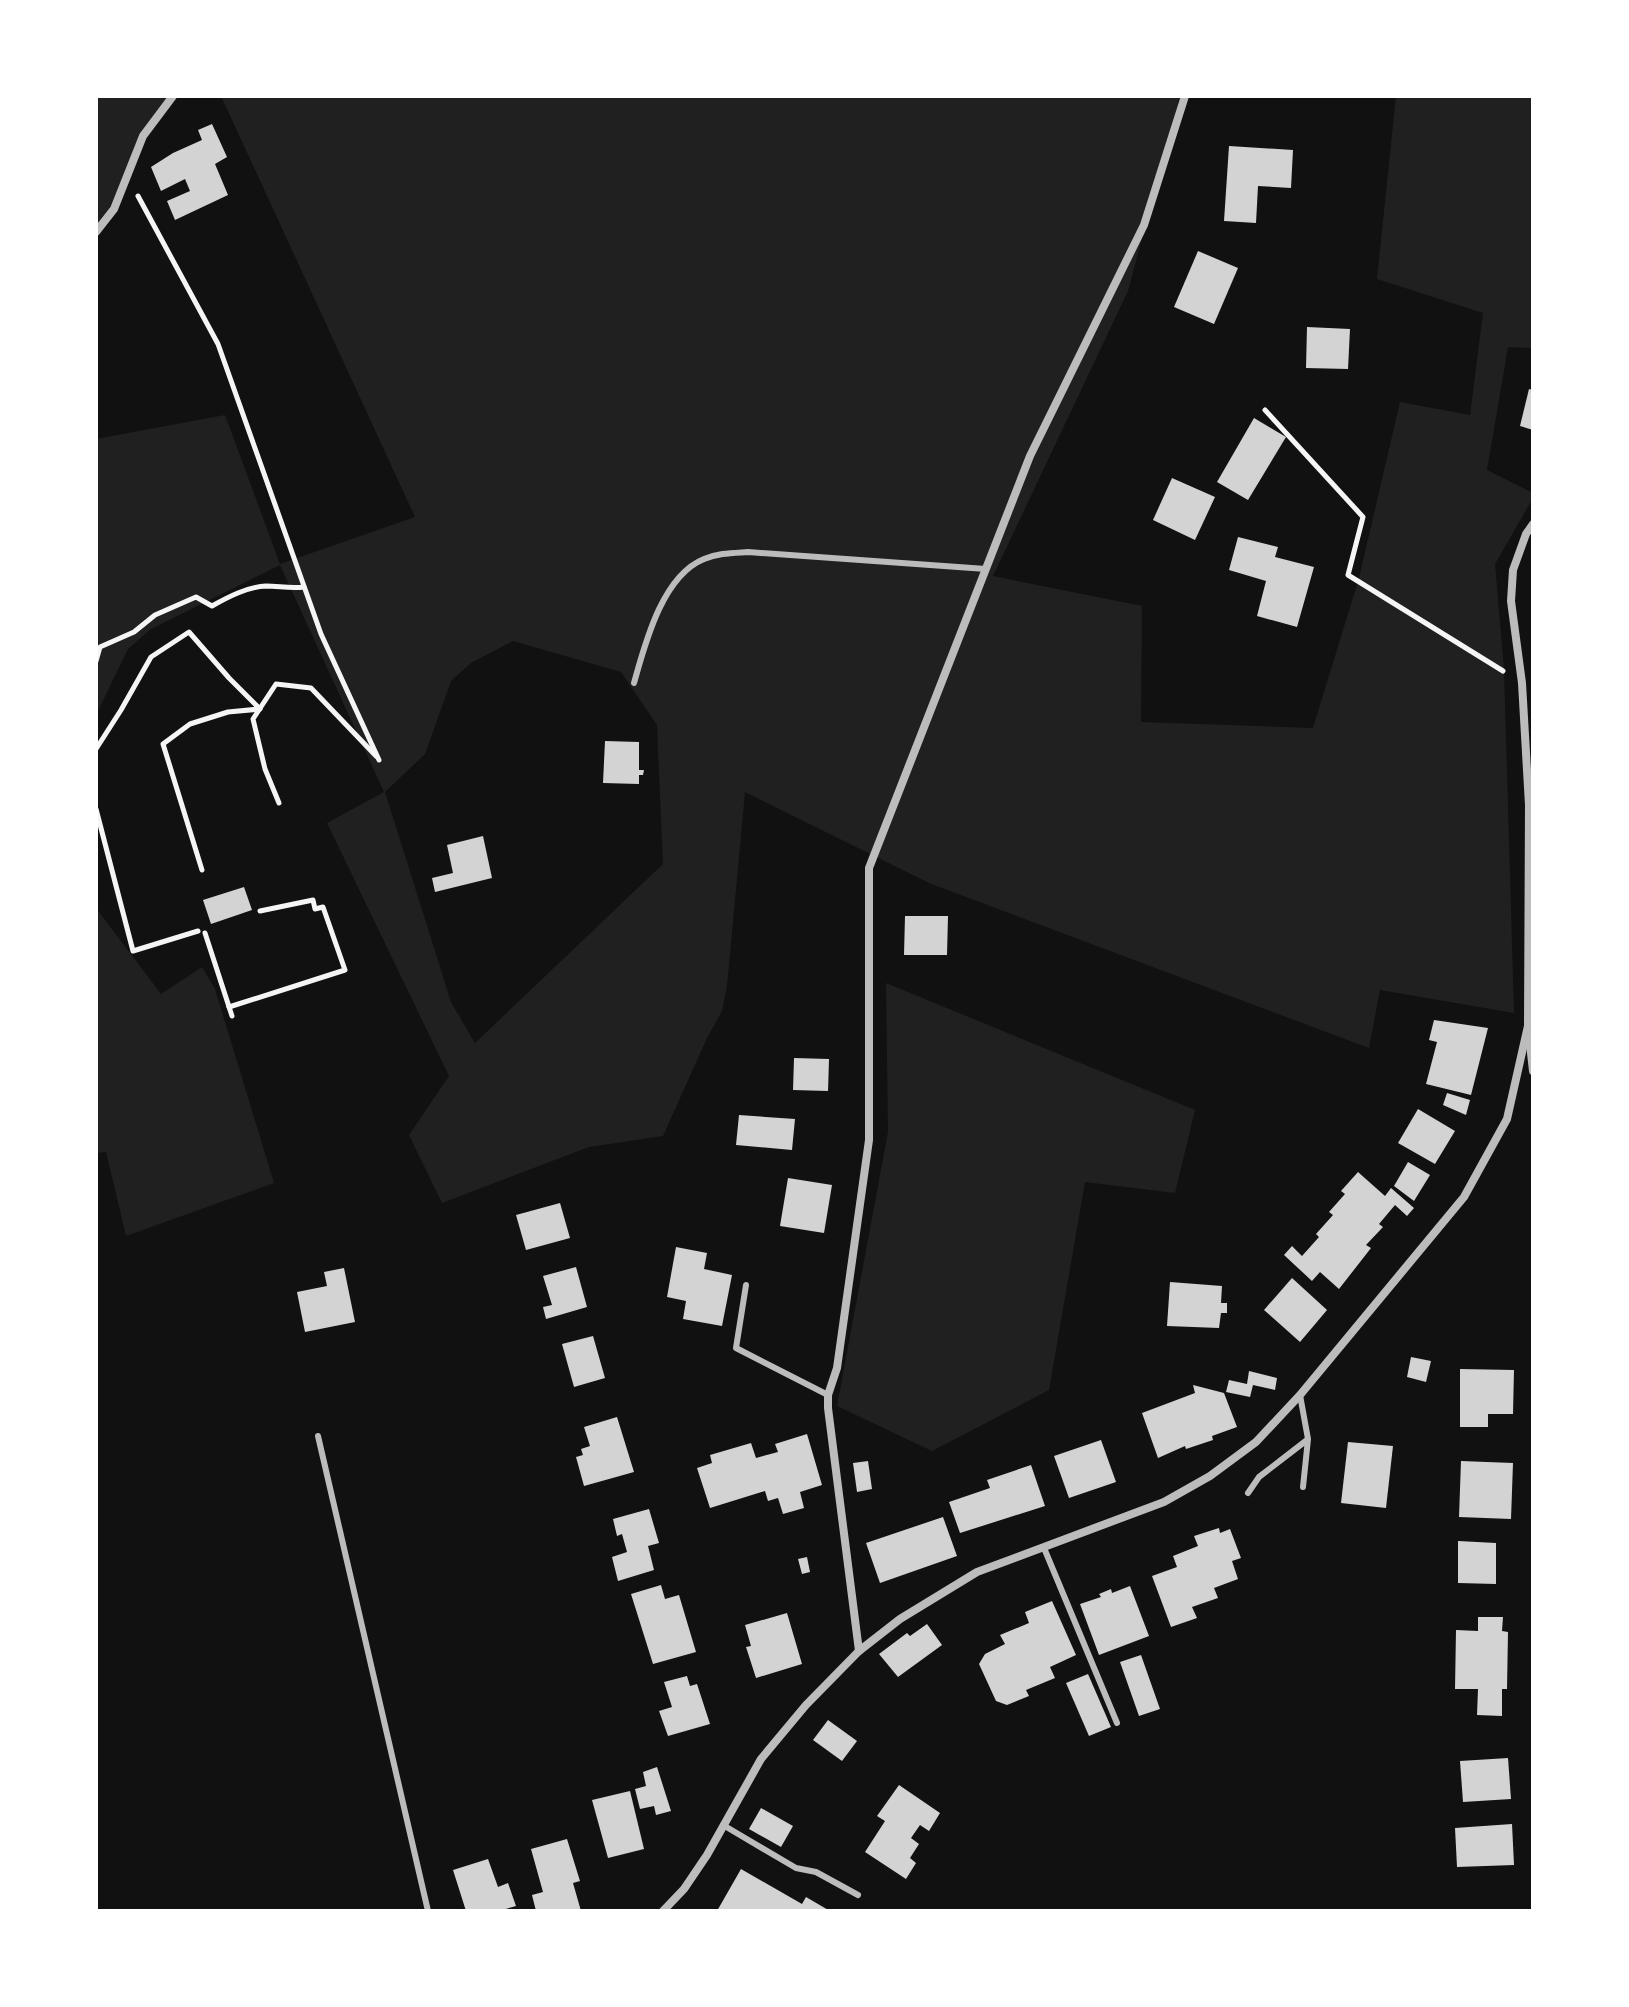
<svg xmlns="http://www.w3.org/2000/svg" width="1629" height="2007" font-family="Lato,sans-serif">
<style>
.green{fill:#202020;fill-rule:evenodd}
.building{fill:#d3d3d3}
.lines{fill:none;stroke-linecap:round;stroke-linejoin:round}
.path{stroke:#f5f5f5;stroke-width:5}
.service{stroke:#bcbcbc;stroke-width:6}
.minor{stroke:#bcbcbc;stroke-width:8}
</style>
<rect width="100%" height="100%" fill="#111"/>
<g class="green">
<polygon points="96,96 170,96 140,135 110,208 96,228"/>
<path d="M221 96H1180L1128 291 993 576 1142 606 1141 722 1313 728 1359 578 1400 402 1470 415 1483 313 1377 279 1396 96H1533V348L1508 347 1487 470 1533 493V498L1495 564 1504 669 1514 1013 1380 990 1369 1048 929 883 745 792 727 986 722 1011 707 1038 663 1136 589 1147 442 1203 409 1135 449 1076 327 823 384 792 280 565 151 629 128 649 96 715V439L225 415 280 564 415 517ZM513 641 621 672 657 725 663 864 475 1043 451 1002 385 792 425 754 451 681 471 663Z"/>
<polygon points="96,908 161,994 202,967 215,989 274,1183 126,1236 106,1152 96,1153"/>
<polygon points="886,983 1195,1110 1175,1193 1085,1182 1049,1390 932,1451 837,1406 888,1132"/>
</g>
<g class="building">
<polygon points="212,124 227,157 215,164 228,195 175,220 167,201 190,191 185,179 161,191 151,167 173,153 202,140 198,130"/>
<polygon points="1229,146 1293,150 1291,188 1258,186 1256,223 1224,221"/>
<polygon points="1198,251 1238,268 1214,324 1174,307"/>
<polygon points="1307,327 1350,329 1348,369 1306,368"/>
<polygon points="1529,389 1533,390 1533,430 1520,426"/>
<polygon points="1254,418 1286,437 1248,500 1217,482"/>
<polygon points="1172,478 1215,497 1195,540 1153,520"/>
<polygon points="1238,537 1278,547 1275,557 1314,567 1297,627 1257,616 1266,581 1229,570"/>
<polygon points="605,741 639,742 639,770 644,770 643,775 639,775 639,784 603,783"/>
<polygon points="483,836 492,878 435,892 432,878 453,873 447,845"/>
<polygon points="244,887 252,910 211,924 203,900"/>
<polygon points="905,916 948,916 947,955 904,955"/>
<polygon points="1434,1020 1488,1028 1471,1095 1426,1084 1437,1042 1429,1040"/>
<polygon points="794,1058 829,1059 828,1091 793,1090"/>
<polygon points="1447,1093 1470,1100 1466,1115 1443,1105"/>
<polygon points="1418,1109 1455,1131 1435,1164 1398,1143"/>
<polygon points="739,1115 795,1119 792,1150 736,1145"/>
<polygon points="1408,1162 1430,1175 1414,1201 1394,1186"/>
<polygon points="1358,1172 1385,1196 1391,1188 1414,1208 1407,1216 1395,1205 1379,1224 1383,1227 1366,1245 1371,1248 1339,1289 1320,1272 1312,1281 1284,1255 1292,1246 1302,1256 1319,1237 1316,1234 1333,1215 1329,1212 1345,1194 1341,1191"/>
<polygon points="788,1178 832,1185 824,1233 780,1226"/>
<polygon points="560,1203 570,1238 526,1250 516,1215"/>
<polygon points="676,1247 707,1253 704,1269 732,1275 722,1326 683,1319 686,1301 667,1297"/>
<polygon points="576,1267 587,1307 546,1319 543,1307 552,1305 543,1276"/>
<polygon points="344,1268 355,1322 305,1332 297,1292 327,1286 324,1272"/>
<polygon points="1292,1278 1327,1310 1300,1342 1264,1310"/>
<polygon points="1170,1282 1222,1286 1221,1303 1227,1303 1227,1313 1221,1313 1219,1328 1167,1326"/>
<polygon points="593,1336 605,1378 574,1387 562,1344"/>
<polygon points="1411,1357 1431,1361 1426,1382 1407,1377"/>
<polygon points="1460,1369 1514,1370 1513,1414 1488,1414 1488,1427 1460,1427"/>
<polygon points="1249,1371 1277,1378 1275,1390 1253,1385 1250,1397 1226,1392 1229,1380 1247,1384"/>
<polygon points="1193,1385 1224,1393 1237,1427 1212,1436 1213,1440 1186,1449 1185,1446 1158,1458 1142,1413 1195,1393"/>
<polygon points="617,1417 634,1472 584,1486 576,1457 583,1455 581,1449 590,1446 584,1427"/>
<polygon points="807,1434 822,1485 800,1492 804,1508 783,1514 778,1498 768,1501 765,1491 710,1508 697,1468 712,1463 710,1455 751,1443 756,1458 778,1452 775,1444"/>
<polygon points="1101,1440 1116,1482 1069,1498 1054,1456"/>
<polygon points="1348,1442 1393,1446 1386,1508 1341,1503"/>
<polygon points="868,1461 872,1489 857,1492 853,1463"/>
<polygon points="1461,1461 1513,1463 1511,1519 1459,1517"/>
<polygon points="1031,1465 1045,1506 960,1533 949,1502 990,1488 987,1480"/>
<polygon points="649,1509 659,1543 648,1546 654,1570 618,1581 612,1557 627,1552 622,1534 617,1536 613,1519"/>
<polygon points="943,1517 957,1556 880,1583 866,1543"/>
<polygon points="1219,1528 1220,1533 1230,1529 1241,1558 1232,1561 1238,1579 1214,1588 1218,1598 1192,1607 1197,1618 1171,1627 1152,1576 1177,1567 1173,1556 1198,1546 1194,1536"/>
<polygon points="1458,1541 1496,1543 1496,1584 1458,1583"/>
<polygon points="807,1557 810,1572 802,1574 798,1559"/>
<polygon points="661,1585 665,1599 679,1595 696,1652 653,1664 631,1594"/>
<polygon points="1130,1586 1149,1636 1099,1655 1080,1604 1101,1597 1099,1594 1111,1589 1112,1593"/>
<polygon points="1052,1601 1076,1655 1050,1667 1055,1678 1026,1690 1029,1696 1007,1705 996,1701 979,1664 985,1654 1005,1644 1000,1635 1029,1623 1025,1612"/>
<polygon points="787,1613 802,1664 756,1678 746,1647 751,1646 745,1625"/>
<polygon points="1478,1617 1503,1617 1502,1631 1508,1632 1507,1689 1502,1689 1502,1716 1477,1715 1478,1689 1455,1689 1456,1630 1478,1631"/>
<polygon points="927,1624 942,1645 898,1677 879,1654 907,1633 910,1636"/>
<polygon points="1141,1655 1160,1709 1139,1716 1120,1662"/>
<polygon points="1088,1674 1111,1727 1089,1736 1066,1683"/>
<polygon points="687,1676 690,1686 697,1684 710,1724 668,1736 659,1711 672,1707 664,1682"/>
<polygon points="828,1720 857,1741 842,1761 813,1740"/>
<polygon points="1508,1758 1511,1799 1463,1802 1460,1761"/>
<polygon points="657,1767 671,1811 656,1815 654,1806 640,1809 635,1789 646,1786 643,1772"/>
<polygon points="899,1785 940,1813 929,1831 920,1825 911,1838 919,1844 910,1858 916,1863 906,1879 865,1852 885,1821 877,1816"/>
<polygon points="630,1791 644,1849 608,1858 592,1800"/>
<polygon points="761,1808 793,1826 781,1847 749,1829"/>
<polygon points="1512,1824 1514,1865 1457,1867 1455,1828"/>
<polygon points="567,1839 580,1881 573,1883 581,1911 536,1911 532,1895 543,1892 531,1849"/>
<polygon points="488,1859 498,1887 508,1883 516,1906 499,1911 466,1911 453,1870"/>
<polygon points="741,1869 802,1904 806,1897 830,1911 717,1911"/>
</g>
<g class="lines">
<g class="path">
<polyline points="138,196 218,344 321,634 379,760"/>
<polyline points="1265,410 1363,517 1348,575 1503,671"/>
<path d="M96 661 100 647 134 632 155 615 196 597 212 606C228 597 247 587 266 586 279 586 290 589 304 587"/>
<polyline points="96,749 121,710 151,657 189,632 229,678 260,709 228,712 190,724 163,744 202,870"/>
<polyline points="279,803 265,769 253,719 276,684 311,688 376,756"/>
<polyline points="96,809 133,951 198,931"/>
<polyline points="205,933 232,1016"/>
<polyline points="229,1007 345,970 323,907 315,909 313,900 260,911"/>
</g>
<g class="service">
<path d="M634 683C645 644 662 576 704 559 718 553 733 553 748 552L986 569"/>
<polyline points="746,1285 736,1348 828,1395"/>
<polyline points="1300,1395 1308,1439 1303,1487"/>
<polyline points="318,1436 428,1911"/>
<polyline points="1248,1493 1259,1477 1307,1440"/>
<polyline points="1044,1548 1117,1723"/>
<polyline points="723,1825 796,1868 816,1872 858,1895"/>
</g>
<g class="minor">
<polyline points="96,232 114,209 143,136 173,96"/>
<polyline points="1529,1035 1533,1071"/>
<polyline points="859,1651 828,1408 828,1395 837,1368 869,1140 869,868 1030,456 1144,225 1185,96"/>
<polyline points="663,1911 684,1889 707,1855 761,1759 806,1705 859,1651 900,1619 977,1572 1164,1502 1210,1476 1256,1442 1300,1395 1464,1197 1507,1119 1528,1026 1529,805 1522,683 1511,601 1513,570 1526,534 1533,524"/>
</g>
</g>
<rect width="1629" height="2007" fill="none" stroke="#ffffff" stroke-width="196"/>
</svg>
